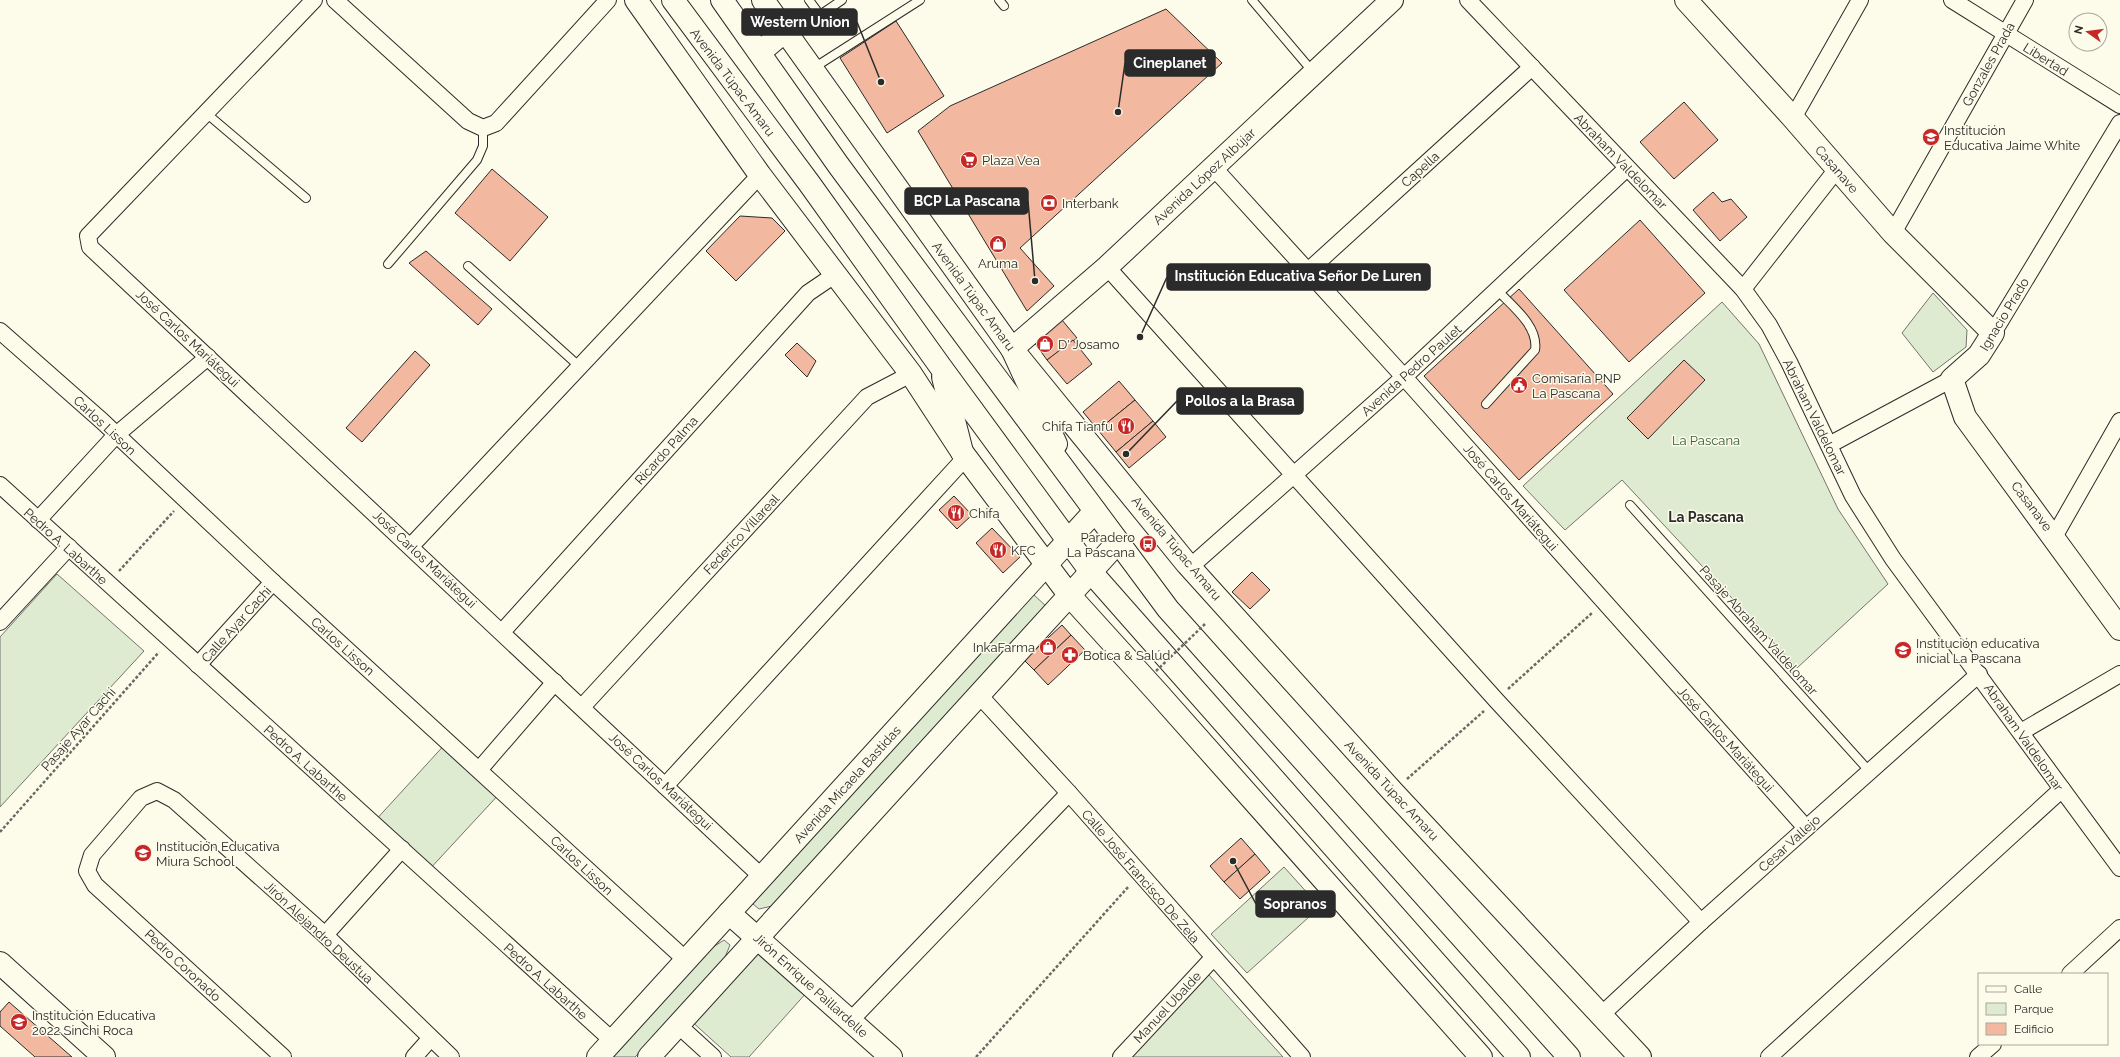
<svg xmlns="http://www.w3.org/2000/svg" width="2120" height="1057" font-family="Raleway,sans-serif">
<style>
.green{fill:#deebd1;stroke:#74746e}
.building{fill:#f2b8a0;stroke:#2b2b2b}
.lines{fill:none;stroke-linecap:round;stroke-linejoin:round}
.lane-casing{stroke:#2b2b2b;stroke-width:10}
.street-casing{stroke:#2b2b2b;stroke-width:18}
.secondary-casing{stroke:#2b2b2b;stroke-width:24}
.highway-casing{stroke:#2b2b2b;stroke-width:24}
.path{stroke:#6a6964;stroke-width:2.5;stroke-dasharray:3 2;stroke-linecap:butt}
.lane{stroke:#fdfbea;stroke-width:8}
.street{stroke:#fdfbea;stroke-width:16}
.secondary{stroke:#fdfbea;stroke-width:22}
.highway{stroke:#fdfbea;stroke-width:22}
.path-bridge{stroke:#6a6964;stroke-width:2.5;stroke-dasharray:3 2;stroke-linecap:butt}
.labels{text-anchor:middle;stroke-width:3;stroke-linejoin:round;paint-order:stroke}
.street-label{font-size:13px;fill:#2b2b2b;stroke:#fdfbea}
.poi-label{font-size:13px;fill:#2b2b2b;stroke:#fdfbea;text-anchor:start}
.park-label{font-size:13px;fill:#34623c;stroke:#fdfbea}
.neighbourhood-label{font-size:14px;font-weight:bold;fill:#2b2b2b;stroke:#fdfbea}
.leader{fill:none;stroke:#2b2b2b;stroke-width:1.5}
.callout-dot{fill:#2b2b2b;stroke:#fdfbea;stroke-width:1.5}
.callout{fill:#2b2b2b;stroke:#2b2b2b;stroke-width:1.5}
.callout-label{font-size:14px;text-anchor:middle;font-weight:bold;fill:#fff}
</style>
<rect width="100%" height="100%" fill="#fdfbea"/>
<g class="green">
<polygon points="1933,293 1967,330 1966,347 1933,372 1902,333"/>
<polygon points="1722,302 1759,344 1838,509 1888,584 1797,668 1622,480 1565,530 1523,486"/>
<polygon points="57,574 144,651 0,807 0,637"/>
<polygon points="1033,594 1048,608 772,906 759,909 753,904 760,891"/>
<polygon points="448,741 502,791 427,872 373,823"/>
<polygon points="1284,867 1320,907 1247,973 1211,934"/>
<polygon points="724,940 730,945 723,962 635,1057 611,1057 710,949"/>
<polygon points="755,944 808,991 749,1057 731,1057 689,1019"/>
<polygon points="1208,974 1283,1057 1128,1057"/>
</g>
<g class="building">
<polygon points="1166,9 1222,63 1020,248 1054,286 1027,311 918,131 950,106"/>
<polygon points="896,21 944,96 887,133 840,58"/>
<polygon points="1684,102 1718,140 1674,179 1640,142"/>
<polygon points="492,169 548,217 510,261 455,213"/>
<polygon points="1713,192 1722,202 1731,199 1747,217 1720,241 1693,210"/>
<polygon points="740,216 772,218 785,231 736,281 706,251"/>
<polygon points="1640,220 1705,293 1629,362 1564,290"/>
<polygon points="426,251 492,309 478,325 409,263"/>
<polygon points="1519,289 1613,394 1519,480 1424,376"/>
<polygon points="1062,320 1077,338 1047,360 1034,342"/>
<polygon points="1073,340 1092,364 1067,384 1047,360"/>
<polygon points="797,343 816,361 807,377 785,355"/>
<polygon points="415,351 430,365 362,442 346,428"/>
<polygon points="1684,360 1705,380 1648,439 1627,418"/>
<polygon points="1119,381 1135,400 1098,430 1083,412"/>
<polygon points="1135,400 1153,421 1116,452 1098,430"/>
<polygon points="1153,421 1166,437 1129,468 1116,452"/>
<polygon points="954,496 972,515 957,529 939,510"/>
<polygon points="992,528 1020,557 1003,573 976,543"/>
<polygon points="1252,572 1270,590 1250,609 1232,592"/>
<polygon points="1062,625 1071,635 1034,670 1024,660"/>
<polygon points="1071,635 1085,650 1048,685 1034,670"/>
<polygon points="1241,838 1255,854 1224,882 1210,866"/>
<polygon points="1255,854 1270,872 1240,899 1224,882"/>
<polygon points="9,1002 72,1057 35,1057 0,1026 0,1012"/>
</g>
<g class="lines">
<defs>
<g id="lane">
<polyline points="809,0 820,15 842,0"/>
<polyline points="999,0 1004,6"/>
<polyline points="1252,0 1313,72"/>
<polyline points="812,69 920,0"/>
<polyline points="206,113 306,198"/>
<polyline points="388,264 477,160 483,146 483,128"/>
<polyline points="468,266 580,367"/>
<path d="M1486 404 1535 350C1539 326 1511 305 1497 290"/>
<polyline points="1630,505 1870,772"/>
</g>
<g id="street">
<polyline points="314,0 88,236 90,247 762,877"/>
<polyline points="335,0 468,121 483,128 496,123 608,0"/>
<polyline points="1468,0 1743,289 1769,325 1789,362 1853,496 1893,559 2120,868"/>
<polyline points="1952,0 2120,105"/>
<polyline points="1793,118 1860,0"/>
<polyline points="1214,168 1404,377 1806,828"/>
<polyline points="1893,233 2025,0"/>
<polyline points="1107,267 1496,700 1701,922"/>
<polyline points="1308,271 1532,67"/>
<polyline points="1743,289 1837,169"/>
<polyline points="0,331 102,421 273,582 686,960"/>
<polyline points="1993,333 2120,123"/>
<polyline points="1829,445 1952,379"/>
<polyline points="0,485 613,1041"/>
<polyline points="38,520 116,435 208,357"/>
<polyline points="2054,537 2120,421"/>
<polyline points="411,546 760,175"/>
<polyline points="1190,567 1404,377 1627,168"/>
<polyline points="0,622 69,547"/>
<polyline points="502,632 808,293 836,274"/>
<polyline points="198,665 273,582"/>
<polyline points="979,695 1069,793 1302,1057"/>
<polyline points="582,707 867,397 911,374"/>
<polyline points="2021,732 2120,674"/>
<polyline points="479,770 555,682"/>
<polyline points="665,786 966,457"/>
<polyline points="325,935 402,849"/>
<polyline points="2070,974 2120,928"/>
<polyline points="1601,1015 1701,922 1979,674"/>
<polyline points="851,1020 1069,793"/>
<polyline points="678,1025 713,1057"/>
<polyline points="283,1057 95,885 87,871 92,855 141,798 157,791 174,800 325,935 451,1057"/>
<polyline points="414,1057 430,1039"/>
<polyline points="1121,1057 1213,958"/>
<polyline points="1769,1057 2062,789"/>
<polyline points="1978,1057 1993,1044"/>
</g>
<g id="secondary">
<polyline points="636,0 760,175 911,374 962,452 1070,596 1157,692 1481,1057"/>
<polyline points="763,0 1012,349 1187,564 1393,792 1640,1057"/>
<polyline points="1686,0 1793,118 1893,233 1993,333 1979,355 1952,379 1965,417 2120,629"/>
<polyline points="1012,349 1107,267 1392,0"/>
<polyline points="729,913 891,1057"/>
<polyline points="0,963 104,1057"/>
<polyline points="598,1057 1095,511"/>
<polyline points="649,1057 1118,542"/>
</g>
<g id="highway">
<polyline points="673,0 809,183 940,366 1091,572 1519,1057"/>
<polyline points="722,0 839,166 1168,609 1569,1057"/>
<polyline points="760,52 785,31"/>
<polyline points="1012,349 1056,444"/>
<polyline points="943,377 962,452"/>
</g>
</defs>
<use href="#lane" class="lane-casing"/>
<use href="#street" class="street-casing"/>
<use href="#secondary" class="secondary-casing"/>
<use href="#highway" class="highway-casing"/>
<g class="path">
<polyline points="119,571 174,511"/>
<polyline points="1508,689 1592,613"/>
<polyline points="1407,779 1484,711"/>
<polyline points="0,832 159,652"/>
<polyline points="976,1057 1129,886"/>
</g>
<use href="#lane" class="lane"/>
<use href="#street" class="street"/>
<use href="#secondary" class="secondary"/>
<use href="#highway" class="highway"/>
<polyline class="path-bridge" points="1156,671 1205,624"/>
</g>
<defs>
<symbol id="school-disc" viewBox="-11 -11 22 22"><circle r="9.5" fill="#c62828" stroke="#fdfbea"/><path d="M0-5L7-2L0 1L-7-2ZM-4 1L0 2.5L4 1V4Q0 6-4 4Z" fill="#fff"/></symbol>
<symbol id="supermarket-disc" viewBox="-11 -11 22 22"><circle r="9.5" fill="#c62828" stroke="#fdfbea"/><path d="M-6-5.5h2.5l.6 2H6L4.5 2H-2.5L-4.4-4H-6ZM-1.5 3.2a1.3 1.3 0 1 0 .1 0ZM3 3.2a1.3 1.3 0 1 0 .1 0Z" fill="#fff"/></symbol>
<symbol id="bank-disc" viewBox="-11 -11 22 22"><circle r="9.5" fill="#c62828" stroke="#fdfbea"/><path d="M-6-4H6V4H-6ZM0-2.3a2.3 2.3 0 1 0 0 4.6a2.3 2.3 0 1 0 0-4.6Z" fill="#fff"/></symbol>
<symbol id="shop-disc" viewBox="-11 -11 22 22"><circle r="9.5" fill="#c62828" stroke="#fdfbea"/><path d="M-5-2.5h2.3a2.7 3.5 0 0 1 5.4 0H5L5.5 6h-11ZM-1.5-2.5h3a1.5 2.3 0 0 0-3 0Z" fill="#fff"/></symbol>
<symbol id="civic-disc" viewBox="-11 -11 22 22"><circle r="9.5" fill="#c62828" stroke="#fdfbea"/><path d="M-.6-6.5H3V-4.5H.6V-3L4-1V1h2V6H-6V1h2V-1L-.6-3ZM-1.2 2.5V6h2.4V2.5Z" fill="#fff"/></symbol>
<symbol id="restaurant-disc" viewBox="-11 -11 22 22"><circle r="9.5" fill="#c62828" stroke="#fdfbea"/><path d="M-5-6h1v4h1v-4h1v4h1v-4h1v5L-1.5 .5V6h-2V.5L-5-1ZM5-6V6H3V1.5H1.5Q1.5-4 5-6Z" fill="#fff"/></symbol>
<symbol id="bus-disc" viewBox="-11 -11 22 22"><circle r="9.5" fill="#c62828" stroke="#fdfbea"/><path d="M-5-6H5V4H4V6H2V4H-2V6H-4V4H-5ZM-3.5-4V0h7V-4ZM-3.5 1.2v1.5H-2V1.2ZM2 1.2v1.5H3.5V1.2Z" fill="#fff"/></symbol>
<symbol id="pharmacy-disc" viewBox="-11 -11 22 22"><circle r="9.5" fill="#c62828" stroke="#fdfbea"/><path d="M-2-6h4v4h4v4h-4v4h-4v-4h-4v-4h4Z" fill="#fff"/></symbol>
</defs>
<g fill-rule="evenodd">
<use href="#school-disc" x="1921" y="127" width="20" height="20"/>
<use href="#supermarket-disc" x="959" y="150" width="20" height="20"/>
<use href="#bank-disc" x="1039" y="193" width="20" height="20"/>
<use href="#shop-disc" x="988" y="234" width="20" height="20"/>
<use href="#shop-disc" x="1035" y="334" width="20" height="20"/>
<use href="#civic-disc" x="1509" y="375" width="20" height="20"/>
<use href="#restaurant-disc" x="1116" y="416" width="20" height="20"/>
<use href="#restaurant-disc" x="946" y="503" width="20" height="20"/>
<use href="#bus-disc" x="1138" y="534" width="20" height="20"/>
<use href="#restaurant-disc" x="988" y="540" width="20" height="20"/>
<use href="#shop-disc" x="1038" y="637" width="20" height="20"/>
<use href="#school-disc" x="1893" y="640" width="20" height="20"/>
<use href="#pharmacy-disc" x="1060" y="645" width="20" height="20"/>
<use href="#school-disc" x="133" y="843" width="20" height="20"/>
<use href="#school-disc" x="9" y="1012" width="20" height="20"/>
</g>
<g class="labels">
<g class="street-label">
<text transform="translate(2046 59) rotate(32)" y="5">Libertad</text>
<text transform="translate(1988 64) rotate(-61)" y="5">Gonzales Prada</text>
<text transform="translate(733 82) rotate(53)" y="5">Avenida Túpac Amaru</text>
<text transform="translate(1621 161) rotate(46)" y="5">Abraham Valdelomar</text>
<text transform="translate(1420 169) rotate(-42)" y="5">Capella</text>
<text transform="translate(1837 169) rotate(49)" y="5">Casanave</text>
<text transform="translate(1204 176) rotate(-43)" y="5">Avenida López Albújar</text>
<text transform="translate(974 296) rotate(54)" y="5">Avenida Túpac Amaru</text>
<text transform="translate(2004 314) rotate(-59)" y="5">Ignacio Prado</text>
<text transform="translate(188 338) rotate(43)" y="5">José Carlos Mariátegui</text>
<text transform="translate(1411 370) rotate(-42)" y="5">Avenida Pedro Paulet</text>
<text transform="translate(1815 417) rotate(64)" y="5">Abraham Valdelomar</text>
<text transform="translate(105 425) rotate(43)" y="5">Carlos Lisson</text>
<text transform="translate(666 450) rotate(-48)" y="5">Ricardo Palma</text>
<text transform="translate(1511 497) rotate(49)" y="5">José Carlos Mariátegui</text>
<text transform="translate(2032 506) rotate(53)" y="5">Casanave</text>
<text transform="translate(741 534) rotate(-47)" y="5">Federico Villareal</text>
<text transform="translate(66 546) rotate(42)" y="5">Pedro A. Labarthe</text>
<text transform="translate(1177 548) rotate(50)" y="5">Avenida Túpac Amaru</text>
<text transform="translate(425 559) rotate(43)" y="5">José Carlos Mariátegui</text>
<text transform="translate(236 624) rotate(-48)" y="5">Calle Ayar Cachi</text>
<text transform="translate(1759 630) rotate(48)" y="5">Pasaje Abraham Valdelomar</text>
<text transform="translate(343 646) rotate(42)" y="5">Carlos Lisson</text>
<text transform="translate(78 729) rotate(-49)" y="5">Pasaje Ayar Cachi</text>
<text transform="translate(2024 737) rotate(55)" y="5">Abraham Valdelomar</text>
<text transform="translate(1726 739) rotate(48)" y="5">José Carlos Mariátegui</text>
<text transform="translate(306 763) rotate(42)" y="5">Pedro A. Labarthe</text>
<text transform="translate(661 781) rotate(43)" y="5">José Carlos Mariátegui</text>
<text transform="translate(847 784) rotate(-48)" y="5">Avenida Micaela Bastidas</text>
<text transform="translate(1392 790) rotate(47)" y="5">Avenida Túpac Amaru</text>
<text transform="translate(1789 843) rotate(-42)" y="5">Cesar Vallejo</text>
<text transform="translate(582 865) rotate(43)" y="5">Carlos Lisson</text>
<text transform="translate(1141 876) rotate(49)" y="5">Calle José Francisco De Zela</text>
<text transform="translate(319 932) rotate(43)" y="5">Jirón Alejandro Deustua</text>
<text transform="translate(183 965) rotate(43)" y="5">Pedro Coronado</text>
<text transform="translate(546 981) rotate(42)" y="5">Pedro A. Labarthe</text>
<text transform="translate(811 985) rotate(42)" y="5">Jirón Enrique Paillardelle</text>
<text transform="translate(1167 1007) rotate(-47)" y="5">Manuel Ubalde</text>
</g>
<g class="poi-label">
<text x="1944" y="135">Institución<tspan x="1944" dy="15">Educativa Jaime White</tspan></text>
<text x="982" y="165">Plaza Vea</text>
<text x="1062" y="208">Interbank</text>
<text x="998" y="268" text-anchor="middle">Aruma</text>
<text x="1058" y="349">D' Josamo</text>
<text x="1532" y="383">Comisaría PNP<tspan x="1532" dy="15">La Pascana</tspan></text>
<text x="1113" y="431" text-anchor="end">Chifa Tianfu</text>
<text x="969" y="518">Chifa</text>
<text x="1135" y="542" text-anchor="end">Paradero<tspan x="1135" dy="15">La Pascana</tspan></text>
<text x="1011" y="555">KFC</text>
<text x="1916" y="648">Institución educativa<tspan x="1916" dy="15">inicial La Pascana</tspan></text>
<text x="1035" y="652" text-anchor="end">InkaFarma</text>
<text x="1083" y="660">Botica &amp; Salúd</text>
<text x="156" y="851">Institución Educativa<tspan x="156" dy="15">Miura School</tspan></text>
<text x="32" y="1020">Institución Educativa<tspan x="32" dy="15">2022 Sinchi Roca</tspan></text>
</g>
<g class="park-label">
<text x="1706" y="445">La Pascana</text>
</g>
<g class="neighbourhood-label">
<text x="1706" y="522">La Pascana</text>
</g>
</g>
<path class="leader" d="M881 82L857 22M1118 112L1125 63M1035 281L1028 201M1140 337L1167 277M1126 454L1177 401M1233 861L1256 904"/>
<g class="callout-dot">
<circle cx="881" cy="82" r="4"/>
<circle cx="1118" cy="112" r="4"/>
<circle cx="1035" cy="281" r="4"/>
<circle cx="1140" cy="337" r="4"/>
<circle cx="1126" cy="454" r="4"/>
<circle cx="1233" cy="861" r="4"/>
</g>
<g class="callout">
<rect x="742" y="9" width="115" height="26" rx="4"/>
<rect x="1125" y="50" width="90" height="26" rx="4"/>
<rect x="905" y="188" width="123" height="26" rx="4"/>
<rect x="1167" y="264" width="263" height="26" rx="4"/>
<rect x="1177" y="388" width="126" height="26" rx="4"/>
<rect x="1256" y="891" width="79" height="26" rx="4"/>
</g>
<g class="callout-label">
<text x="800" y="27">Western Union</text>
<text x="1170" y="68">Cineplanet</text>
<text x="967" y="206">BCP La Pascana</text>
<text x="1298" y="281">Institución Educativa Señor De Luren</text>
<text x="1240" y="406">Pollos a la Brasa</text>
<text x="1295" y="909">Sopranos</text>
</g>
<rect x="1978" y="973" width="130" height="72" fill="#fdfbea" stroke="#a9a89e"/>
<rect x="1986" y="986" width="20" height="6" fill="#fdfbea" stroke="#a9a89e"/>
<text x="2014" y="993" font-size="12" fill="#2b2b2b">Calle</text>
<rect x="1986" y="1003" width="20" height="12" fill="#deebd1" stroke="#a9a89e"/>
<text x="2014" y="1013" font-size="12" fill="#2b2b2b">Parque</text>
<rect x="1986" y="1023" width="20" height="12" fill="#f2b8a0" stroke="#a9a89e"/>
<text x="2014" y="1033" font-size="12" fill="#2b2b2b">Edificio</text>
<g transform="translate(2088 32) rotate(284)"><circle r="19" fill="#fdfbea" stroke="#a9a89e"/>
<path d="M0-3L7 15L0 10L-7 15Z" fill="#c62828"/>
<text y="-6" font-size="11" font-weight="bold" text-anchor="middle" fill="#2b2b2b">N</text>
</g>
</svg>
